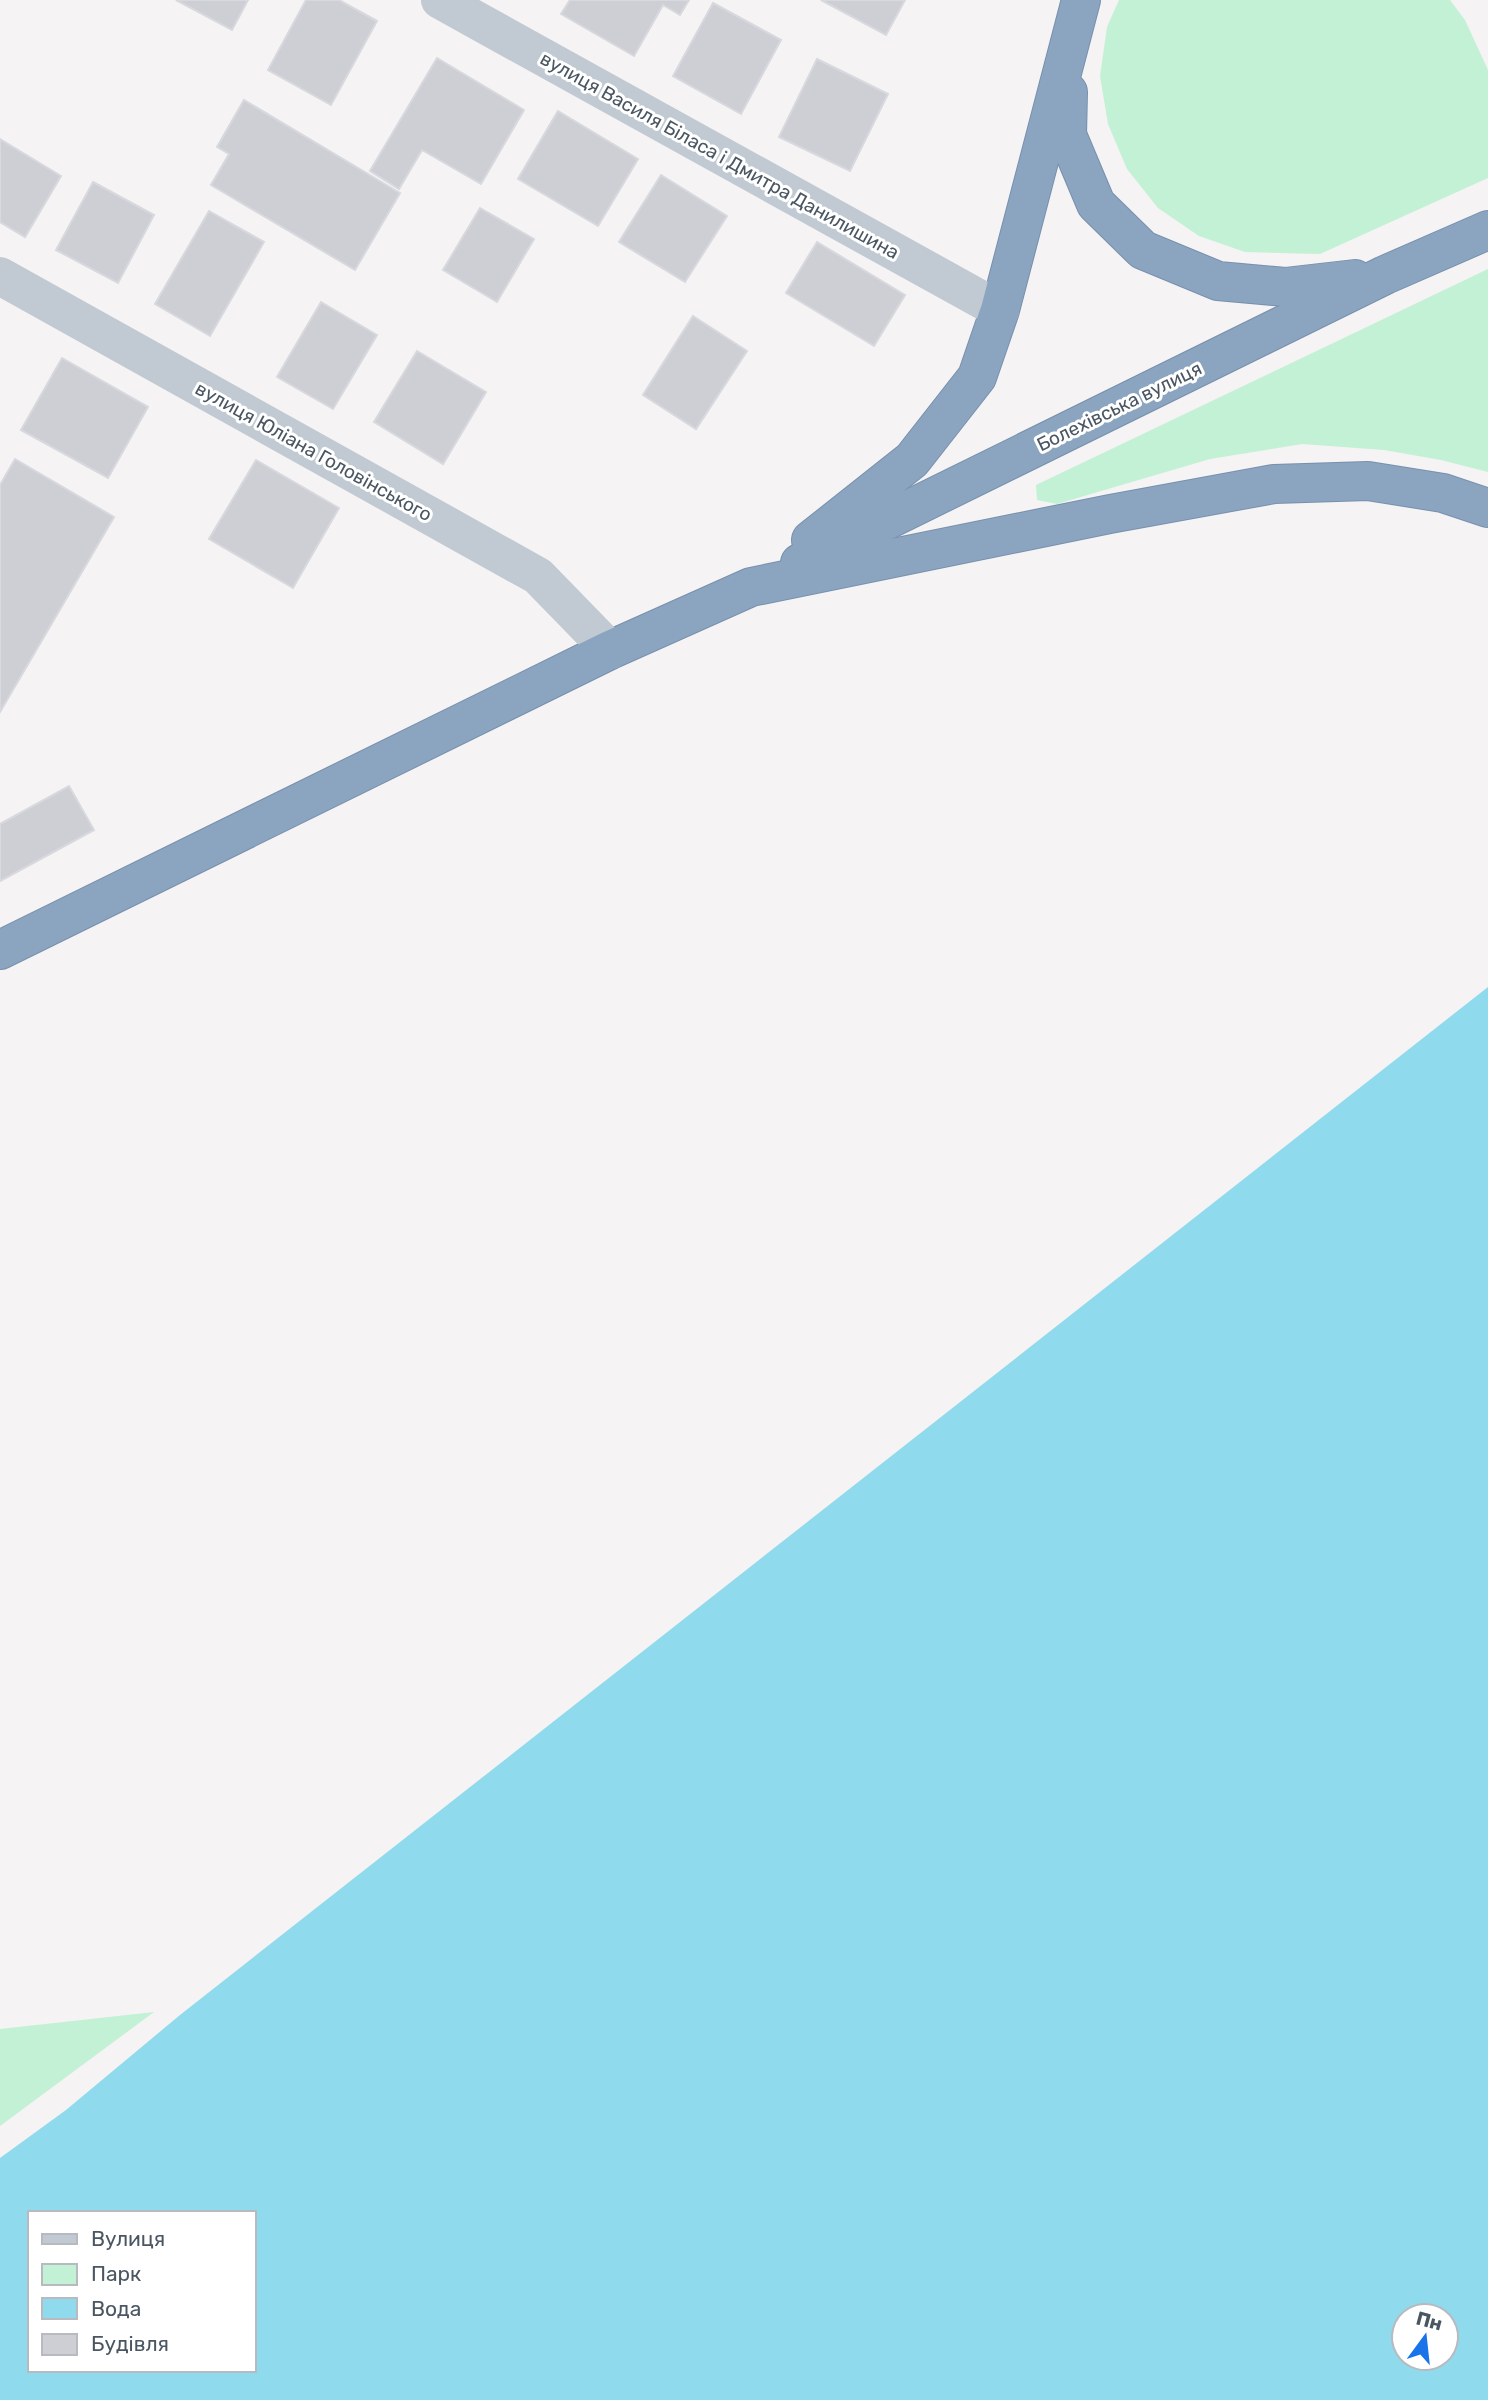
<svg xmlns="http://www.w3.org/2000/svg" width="1488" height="2400" font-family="Rubik,sans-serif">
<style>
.green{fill:#c3f1d5}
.water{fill:#90daee;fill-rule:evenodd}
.building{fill:#cdcfd5;stroke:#d7d9de;stroke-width:2}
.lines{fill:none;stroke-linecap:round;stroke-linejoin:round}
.highway-casing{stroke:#7690ad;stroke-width:40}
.minor{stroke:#c1cad2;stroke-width:38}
.highway{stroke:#8ba5c1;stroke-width:38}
.labels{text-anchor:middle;stroke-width:6;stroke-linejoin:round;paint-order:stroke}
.street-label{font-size:19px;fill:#4a5661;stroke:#fff}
</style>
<rect width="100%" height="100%" fill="#f5f3f3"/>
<g class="green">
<polygon points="1119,0 1450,0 1465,20 1488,70 1488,178 1320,254 1245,252 1199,236 1158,208 1127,169 1108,124 1100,76 1107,27"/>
<polygon points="1488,269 1488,472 1441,460 1384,450 1302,444 1210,459 1057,504 1037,500 1036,485"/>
<polygon points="154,2012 0,2126 0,2029"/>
</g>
<path class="water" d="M1488 987V2400H0V2158L66 2110 180 2015ZM30 2213H254V2370H30ZM1404 2316H1446V2358H1404Z"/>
<g class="building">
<polygon points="176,0 248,0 232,30"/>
<polygon points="306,0 339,0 377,21 331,105 268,70"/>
<polygon points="570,0 689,0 680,15 663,5 634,56 561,14"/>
<polygon points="821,0 905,0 886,35"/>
<polygon points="713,3 781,40 741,114 673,76"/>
<polygon points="437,58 524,110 481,184 422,150 399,189 370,171"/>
<polygon points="817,59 888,94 850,171 779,137"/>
<polygon points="244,100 400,193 355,270 211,185 229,154 217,147"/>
<polygon points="558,111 638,159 598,226 518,179"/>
<polygon points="0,139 61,176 25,237 0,222"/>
<polygon points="661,175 727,216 685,282 619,242"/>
<polygon points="93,182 154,215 118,283 56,250"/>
<polygon points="480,208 534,239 497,302 443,270"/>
<polygon points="209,211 264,242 210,336 155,304"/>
<polygon points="817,242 905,295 874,346 786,293"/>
<polygon points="321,302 377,335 333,409 277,377"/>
<polygon points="693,316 747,351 696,429 643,395"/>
<polygon points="417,351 486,392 443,464 374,422"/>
<polygon points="62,358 148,407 108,478 21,430"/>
<polygon points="15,459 114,517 0,712 0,485"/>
<polygon points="256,460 339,508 293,588 209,539"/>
<polygon points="69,786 94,830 0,881 0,824"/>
</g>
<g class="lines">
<defs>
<g id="highway">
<polyline points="1068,92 1067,135 1096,204 1143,250 1218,281 1285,287 1355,279"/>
<polyline points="811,540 912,460 977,377 1000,310 1081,0"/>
<polyline points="800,563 1385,275 1488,230"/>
<polyline points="0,950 610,650 751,587 1110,514 1274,484 1368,481 1443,493 1488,508"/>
</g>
</defs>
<use href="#highway" class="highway-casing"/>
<g class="minor">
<polyline points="440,0 1000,310"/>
<polyline points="0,276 538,576 610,650"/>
</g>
<use href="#highway" class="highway"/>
</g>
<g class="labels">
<g class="street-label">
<text transform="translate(720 155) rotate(29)" y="7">вулиця Василя Біласа і Дмитра Данилишина</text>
<text transform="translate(1119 406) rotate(-26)" y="7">Болехівська вулиця</text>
<text transform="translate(314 451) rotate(29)" y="7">вулиця Юліана Головінського</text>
</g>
</g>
<rect x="28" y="2211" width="228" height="161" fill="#ffffff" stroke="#b7bbc0" stroke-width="2"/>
<rect x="42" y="2234" width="35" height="10" fill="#c1cad2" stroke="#b7bbc0" stroke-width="2"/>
<text x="91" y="2246" font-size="21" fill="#4a5661">Вулиця</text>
<rect x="42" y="2264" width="35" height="21" fill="#c3f1d5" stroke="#b7bbc0" stroke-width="2"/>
<text x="91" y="2281" font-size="21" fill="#4a5661">Парк</text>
<rect x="42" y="2298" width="35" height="21" fill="#90daee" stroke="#b7bbc0" stroke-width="2"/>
<text x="91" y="2316" font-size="21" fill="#4a5661">Вода</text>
<rect x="42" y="2334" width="35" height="21" fill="#cdcfd5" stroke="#b7bbc0" stroke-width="2"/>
<text x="91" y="2351" font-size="21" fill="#4a5661">Будівля</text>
<g transform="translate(1425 2337) rotate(15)"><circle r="33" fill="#ffffff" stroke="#b7bbc0" stroke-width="2"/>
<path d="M0-5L12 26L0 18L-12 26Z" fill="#1a73e8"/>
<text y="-10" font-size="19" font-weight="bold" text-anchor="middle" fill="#4a5661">Пн</text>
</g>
</svg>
